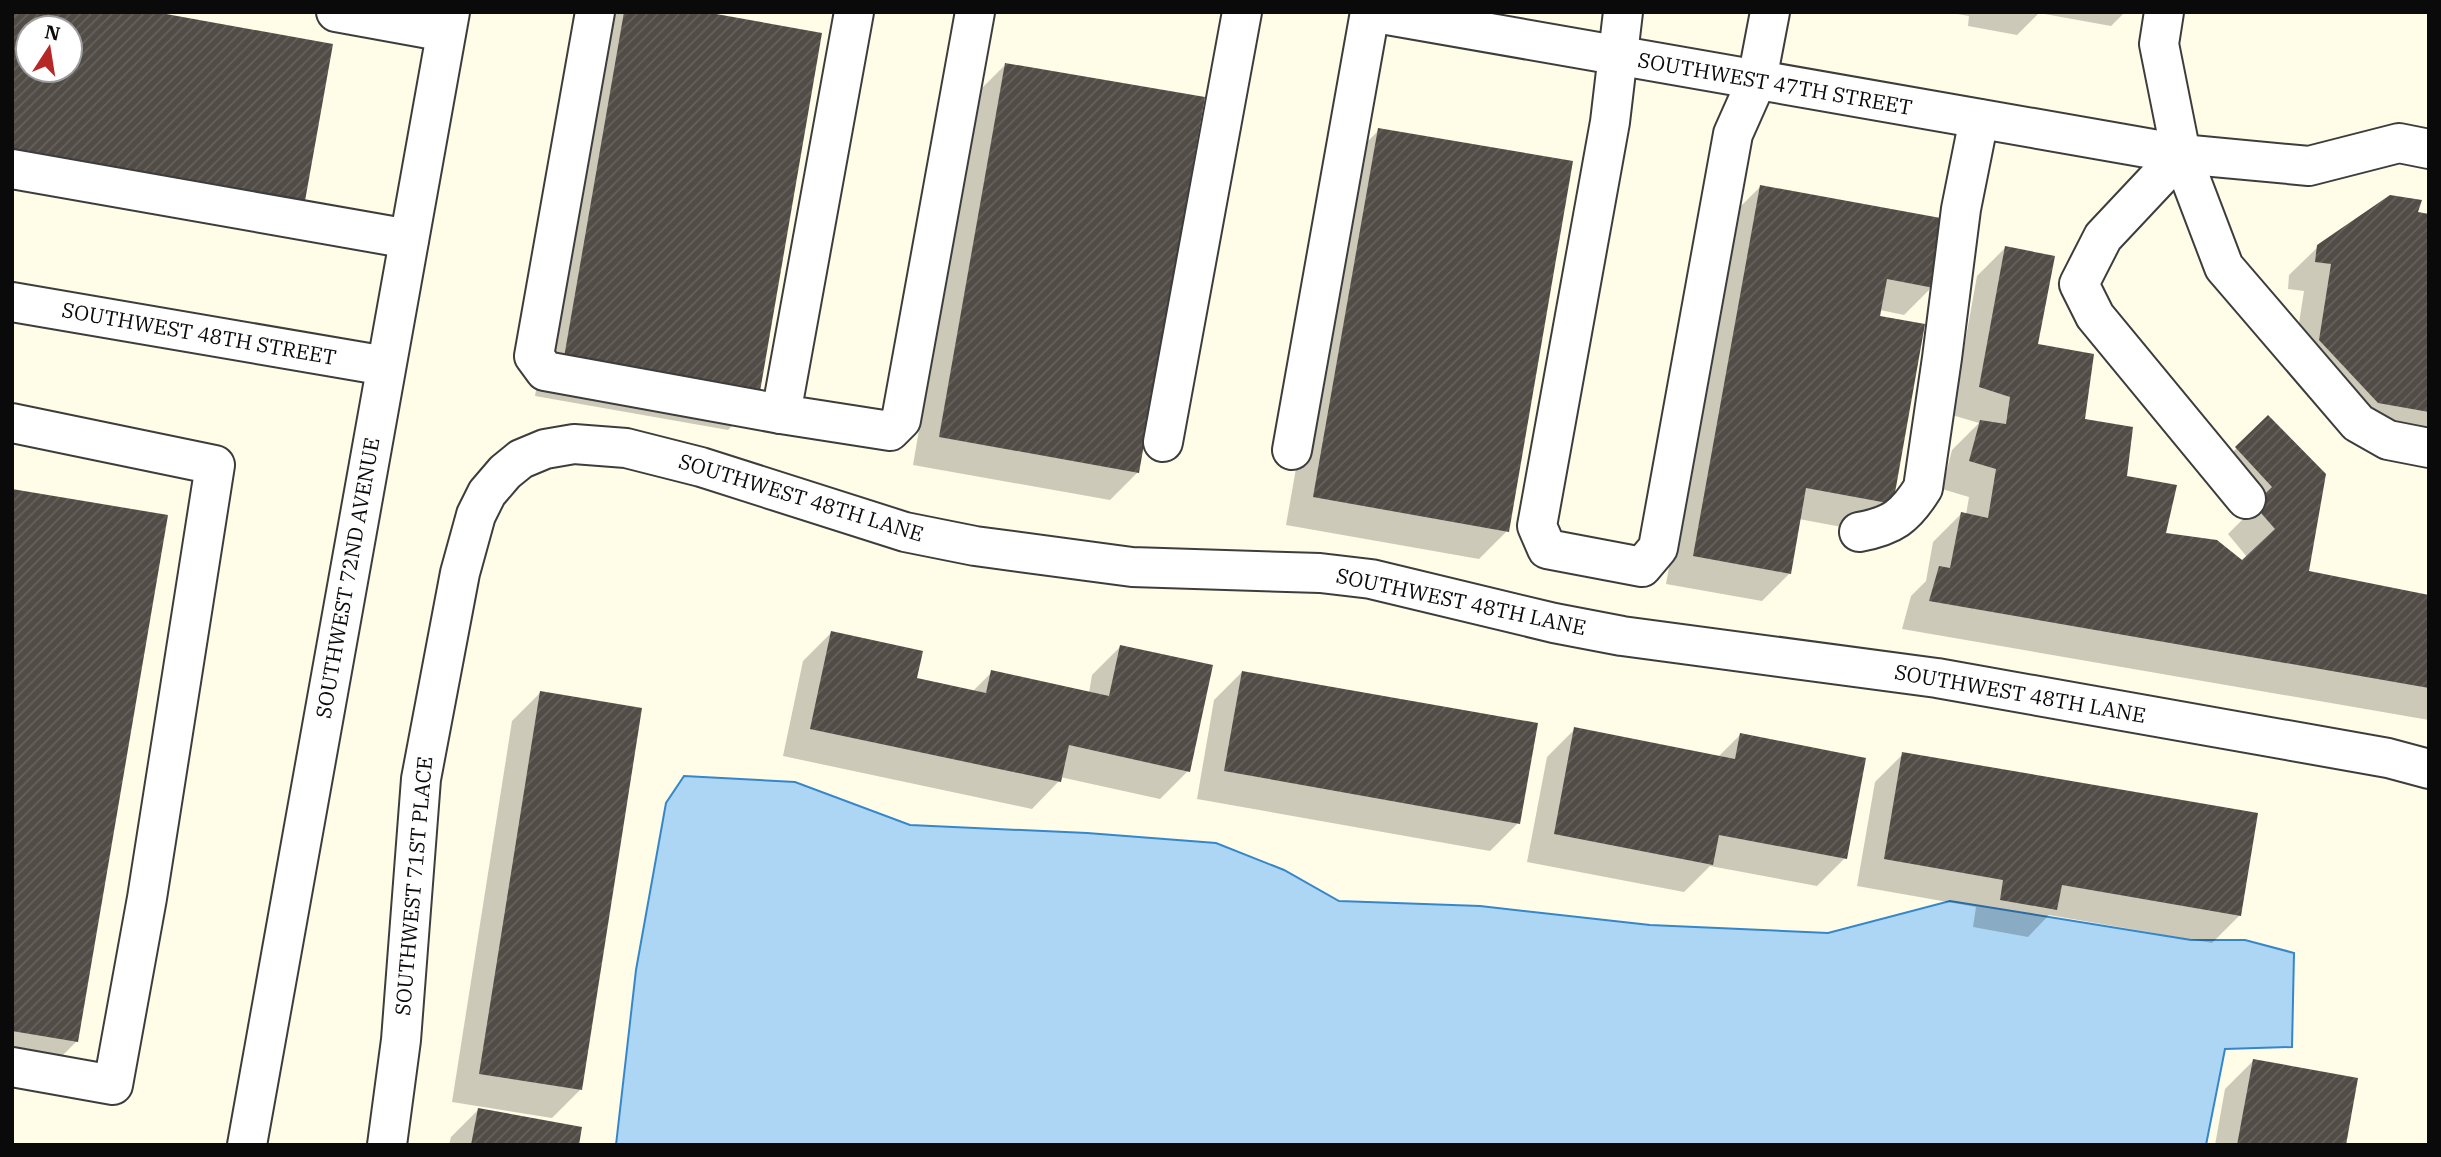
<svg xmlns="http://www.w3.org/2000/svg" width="2441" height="1157" font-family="'IBM Plex Serif',serif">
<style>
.water{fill:#add6f5;stroke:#3686ca;stroke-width:2}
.shadow{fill:#0003;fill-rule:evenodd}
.building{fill:url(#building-hatch);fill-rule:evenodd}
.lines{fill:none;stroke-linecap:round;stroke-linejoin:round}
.minor-casing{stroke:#3d3d3d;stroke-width:42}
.minor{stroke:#fff;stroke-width:38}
.labels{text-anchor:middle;stroke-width:7;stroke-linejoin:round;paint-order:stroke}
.street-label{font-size:21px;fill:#0a0a0a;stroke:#fff}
</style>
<defs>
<pattern id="building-hatch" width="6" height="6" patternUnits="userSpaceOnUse" patternTransform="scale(1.75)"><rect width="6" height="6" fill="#524c47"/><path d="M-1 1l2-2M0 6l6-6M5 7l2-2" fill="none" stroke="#66615d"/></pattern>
</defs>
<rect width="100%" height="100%" fill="#fffce7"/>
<polygon class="water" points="684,776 795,782 910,825 1087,833 1216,843 1284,870 1339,901 1480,906 1650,925 1828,933 1950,901 2191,940 2245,940 2294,953 2292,1047 2225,1049 2206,1145 616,1145 636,970 666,803"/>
<g class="shadow">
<path d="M12 12H145L303 200 275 228 12 182ZM28 28H70V70H28Z"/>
<polygon points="615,12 695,12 756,402 728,430 535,396 599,28"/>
<polygon points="1946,12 2125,12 2111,26 2039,13 2017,35 1968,26 1969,16"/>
<polygon points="1005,65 1138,472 1110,500 913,465 977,93"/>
<polygon points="1379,130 1507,531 1479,559 1286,525 1351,158"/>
<polygon points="1760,187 1932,287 1904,315 1880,310 1891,503 1863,531 1799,519 1790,573 1762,601 1666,584 1732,215"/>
<polygon points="2415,214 2429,216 2429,444 2292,368 2304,291 2288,289 2289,275 2318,247"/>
<polygon points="2005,248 2036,346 2083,421 2164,534 2242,562 2247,557 2228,534 2246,516 2209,476 2268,417 2307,572 2429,597 2429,720 1902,629 1911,596 1926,581 1933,542 1961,514 1966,515 1969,497 1942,489 1952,450 1979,423 1952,415 1977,276"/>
<polygon points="12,491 77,1041 49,1069 12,1063"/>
<polygon points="831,633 915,680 972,692 992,672 1089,693 1092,675 1120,647 1188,771 1160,799 1060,777 1059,781 1032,809 783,756 803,661"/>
<polygon points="1242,672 1518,823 1490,851 1197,799 1214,700"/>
<polygon points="540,693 580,1090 552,1118 452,1102 512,721"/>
<polygon points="1575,729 1718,757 1740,735 1845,858 1817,886 1710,866 1684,892 1527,862 1547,757"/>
<polygon points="1903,754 2240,915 2212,943 2049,915 2028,937 1973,927 1976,907 1857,886 1875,782"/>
<polygon points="2253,1061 2344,1145 2215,1145 2225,1089"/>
<polygon points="479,1109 577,1145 449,1145 451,1137"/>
</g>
<g class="building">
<path d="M12 12H155L333 44 305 201 12 149ZM28 28H70V70H28Z"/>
<polygon points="624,12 705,12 822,33 758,403 562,369"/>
<polygon points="1005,63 1205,97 1139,473 939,437"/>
<polygon points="1378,128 1573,161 1509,532 1313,497"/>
<polygon points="1760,185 1946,219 1934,288 1887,279 1880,316 1925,324 1893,504 1806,488 1791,574 1693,556"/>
<polygon points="2390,195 2422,200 2418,212 2429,214 2429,412 2378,403 2319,340 2331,264 2315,262 2317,245"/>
<polygon points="2005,246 2055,256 2038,344 2094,354 2085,419 2133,427 2127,476 2177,485 2166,533 2217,540 2242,560 2275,529 2254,505 2272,487 2235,447 2268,415 2326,474 2309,571 2429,595 2429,688 1929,601 1939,566 1950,568 1961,512 1988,518 1996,469 1969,461 1980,420 2006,424 2010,397 1979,387"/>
<polygon points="12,489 168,515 78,1042 12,1031"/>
<polygon points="831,631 923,651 917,678 986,693 991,670 1109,696 1120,645 1213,665 1190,772 1069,745 1061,782 810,729"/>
<polygon points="1242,671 1538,723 1520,824 1224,771"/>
<polygon points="540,691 642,708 582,1090 479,1074"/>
<polygon points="1574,727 1735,759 1740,733 1866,758 1847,859 1719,835 1713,865 1554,834"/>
<polygon points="1902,752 2258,813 2241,916 2062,885 2057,910 2000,900 2003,880 1884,859"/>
<polygon points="2253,1059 2358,1078 2346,1145 2237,1145"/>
<polygon points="478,1108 582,1127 579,1145 471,1145"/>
</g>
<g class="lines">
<defs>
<g id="minor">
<polyline points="336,12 446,32"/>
<polyline points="595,12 534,356 545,371 781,414"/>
<polyline points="854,12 781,414 890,431 901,420 975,12"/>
<polyline points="1370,12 2181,154 2309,166 2399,143 2429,149"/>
<polyline points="1623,12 1610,122 1537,526 1547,549 1642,567 1658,548 1733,134 1757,80 1770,12"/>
<polyline points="2164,12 2159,44 2181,154 2224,267 2358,423 2388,440 2429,448"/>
<polyline points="2181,154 2103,237 2079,284 2095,316 2246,499"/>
<polyline points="12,169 409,239"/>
<polyline points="12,302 386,366"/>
<polyline points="12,423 215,465 147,898 113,1085 12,1067"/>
<polyline points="1163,442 1242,12"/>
<polyline points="1292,450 1370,12"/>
<path d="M1859 532C1892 526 1905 517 1923 488L1942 358 1961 209 1979 119"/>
<polyline points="247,1145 450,12"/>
<polyline points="387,1145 401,1040 421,779 460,573 476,515 487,493 505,472 521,459 545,449 574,444 626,448 701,467 905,532 975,546 1132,567 1320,573 1371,579 1554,623 1622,636 1937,678 2388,758 2429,769"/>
</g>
</defs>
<use href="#minor" class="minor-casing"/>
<use href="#minor" class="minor"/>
</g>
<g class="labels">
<g class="street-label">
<text transform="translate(1775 84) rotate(10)" y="7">SOUTHWEST 47TH STREET</text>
<text transform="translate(199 334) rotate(10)" y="7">SOUTHWEST 48TH STREET</text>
<text transform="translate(801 498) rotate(17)" y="7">SOUTHWEST 48TH LANE</text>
<text transform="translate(348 578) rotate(-80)" y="7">SOUTHWEST 72ND AVENUE</text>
<text transform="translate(1461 602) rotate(12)" y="7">SOUTHWEST 48TH LANE</text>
<text transform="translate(2020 694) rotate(10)" y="7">SOUTHWEST 48TH LANE</text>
<text transform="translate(414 886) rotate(-85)" y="7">SOUTHWEST 71ST PLACE</text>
</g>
</g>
<rect width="2441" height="1157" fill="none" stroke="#0a0a0a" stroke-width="28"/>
<g transform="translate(49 49) rotate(12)"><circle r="33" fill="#ffffff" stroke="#9d9d9d" stroke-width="2"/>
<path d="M0-5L12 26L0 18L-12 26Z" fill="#b72726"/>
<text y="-10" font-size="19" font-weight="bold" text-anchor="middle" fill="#0a0a0a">N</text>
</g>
</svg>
